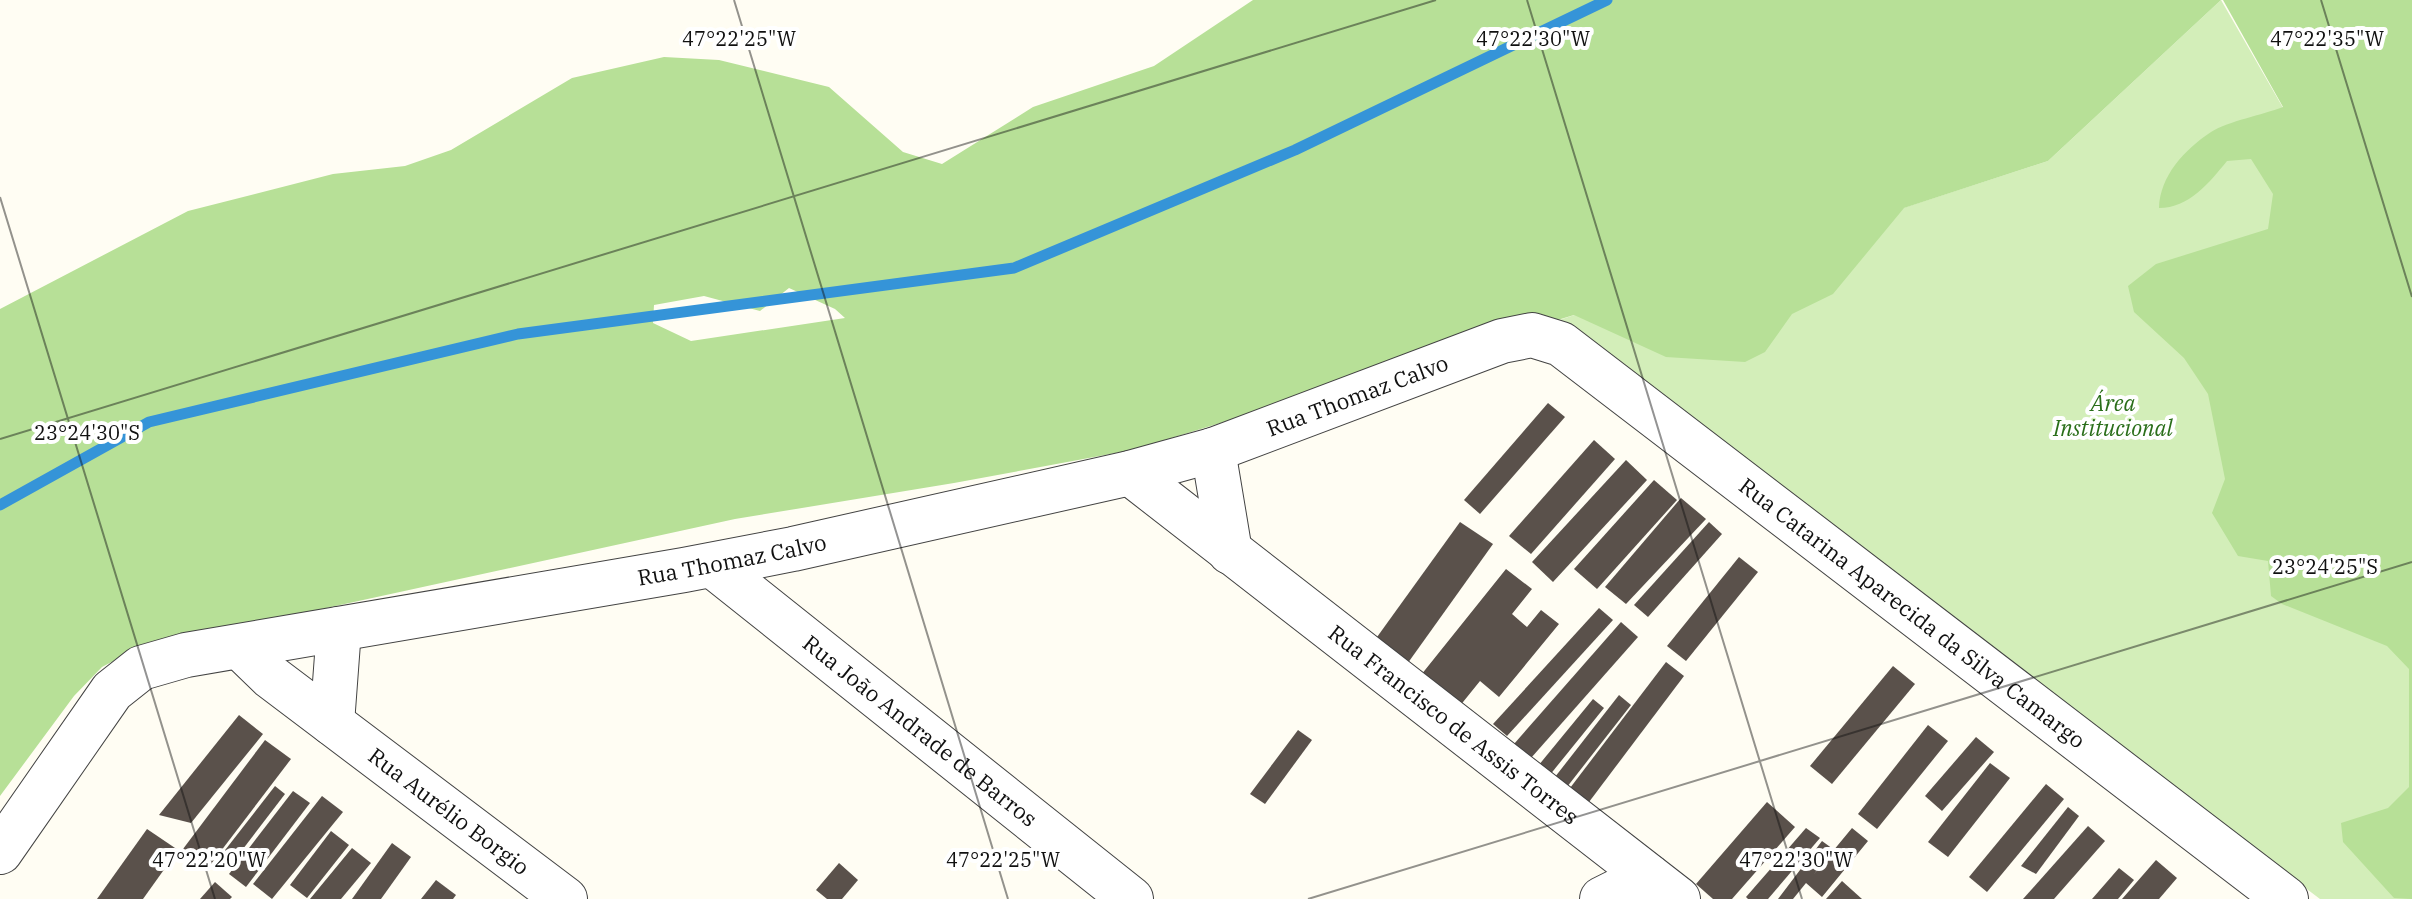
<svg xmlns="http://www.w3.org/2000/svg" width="2412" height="899" font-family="'IBM Plex Serif',serif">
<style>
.green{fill:#d3eeb9}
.forest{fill:#b7e097;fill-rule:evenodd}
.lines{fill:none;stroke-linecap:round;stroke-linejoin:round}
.stream{stroke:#3594d8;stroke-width:11}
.building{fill:#5a514b}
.minor-casing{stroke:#434343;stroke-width:46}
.minor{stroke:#fff;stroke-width:44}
.ticks{fill:none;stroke:#101010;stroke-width:2;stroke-opacity:0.45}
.labels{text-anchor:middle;stroke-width:8;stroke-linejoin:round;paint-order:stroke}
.street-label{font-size:22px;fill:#101010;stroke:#fff}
.park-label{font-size:22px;font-style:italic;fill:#2a6e1a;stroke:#fff}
.ticks-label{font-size:20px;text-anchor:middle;fill:#101010;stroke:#fff;stroke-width:8;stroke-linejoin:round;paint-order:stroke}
</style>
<rect width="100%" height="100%" fill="#fffdf3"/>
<polygon class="green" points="2221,0 2317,167 2412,530 2412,899 2320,899 1556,321 2048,161"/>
<g class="forest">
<path d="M1253 0H2221L2048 161 1904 208 1833 294 1792 314 1765 352 1745 362 1666 357 1574 315 1132 450 954 483 735 519 253 624 150 642 102 667 74 696 0 796V309L188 211 333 174 405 166 451 150 572 78 664 57 719 60 829 87 903 152 942 164 1033 107 1154 66ZM789 288 835 309 845 318 691 341 653 323 654 305 704 296 760 311Z"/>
<path d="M2223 0H2412V899L2394 898 2343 842 2341 823 2388 808 2409 787V669L2387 646 2282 604 2271 596 2268 561 2238 556 2212 513 2225 479 2208 394 2184 358 2134 312 2128 286 2156 264 2268 229 2273 194 2251 159 2227 161C2209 183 2189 208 2159 208 2160 176 2184 150 2211 132 2229 121 2262 115 2283 107Z"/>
</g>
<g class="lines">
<polyline class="stream" points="0,505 149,422 518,334 1014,268 1295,150 1607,0"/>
</g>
<g class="building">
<polygon points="1548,403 1565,417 1480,514 1464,500"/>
<polygon points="1594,440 1615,459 1531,554 1509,536"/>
<polygon points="1626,460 1647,480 1553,582 1532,562"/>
<polygon points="1654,480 1677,500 1597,589 1574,569"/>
<polygon points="1681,498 1706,519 1626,604 1605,587"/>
<polygon points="1460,522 1493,544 1405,667 1372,644"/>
<polygon points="1709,522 1722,534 1648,617 1634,605"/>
<polygon points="1739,557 1758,572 1686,661 1667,646"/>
<polygon points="1506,569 1532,589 1512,614 1527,627 1541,610 1559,624 1499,697 1480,681 1459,707 1421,675"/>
<polygon points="1599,608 1613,620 1507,736 1493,724"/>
<polygon points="1621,622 1638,637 1531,758 1514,744"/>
<polygon points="1666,662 1684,676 1586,806 1567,792"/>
<polygon points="1893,666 1915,684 1832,784 1810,766"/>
<polygon points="1619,695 1631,705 1567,787 1555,777"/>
<polygon points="1593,699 1604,708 1549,776 1538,766"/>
<polygon points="239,715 263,734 191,823 159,815"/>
<polygon points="1928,725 1948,741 1877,829 1858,814"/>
<polygon points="1298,730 1312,740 1265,804 1250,794"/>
<polygon points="1976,737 1994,752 1942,811 1925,796"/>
<polygon points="265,740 291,759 208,868 183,849"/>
<polygon points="1990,763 2010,778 1948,857 1928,842"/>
<polygon points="2046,784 2064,799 1987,892 1969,877"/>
<polygon points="275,786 285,794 233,862 222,854"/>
<polygon points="293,791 310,803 246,887 229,874"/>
<polygon points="322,796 343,812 272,899 253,884"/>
<polygon points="1767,802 1795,827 1732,899 1713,899 1696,884"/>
<polygon points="2068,807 2079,816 2036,874 2021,866"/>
<polygon points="2088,826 2105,841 2054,899 2023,899"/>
<polygon points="1806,828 1820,838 1768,899 1748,899 1746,897"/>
<polygon points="1852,828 1868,841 1822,897 1806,883 1793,899 1778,899 1822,841 1833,849 1814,874"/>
<polygon points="147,829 178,850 143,899 97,899"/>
<polygon points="331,831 349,845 307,898 290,885"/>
<polygon points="392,843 411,857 381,899 352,899"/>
<polygon points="352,848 371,863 341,899 310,899"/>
<polygon points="2156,860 2177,878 2159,899 2122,899"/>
<polygon points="839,863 858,880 842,899 827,899 816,890"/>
<polygon points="2119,868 2134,880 2118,899 2092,899"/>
<polygon points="436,880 456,895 453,899 421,899"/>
<polygon points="1842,881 1862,899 1826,899"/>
<polygon points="215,882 232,897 230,899 200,899"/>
</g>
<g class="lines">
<defs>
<g id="minor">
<polyline points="1213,450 1230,552"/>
<path id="s1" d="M1130 473 1678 899"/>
<path id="s2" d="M712 565 1131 899"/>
<path id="s3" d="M240 647 271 677 565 899"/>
<polyline points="332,723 339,629"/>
<path id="s4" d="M0 852 112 691 141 668 186 655 684 570 793 549 1130 473 1213 450 1502 341 1532 335 1561 344 2286 899"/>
<polyline points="1602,899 1648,876"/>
</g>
</defs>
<use href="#minor" class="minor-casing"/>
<use href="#minor" class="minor"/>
</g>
<path class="ticks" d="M734 0 1008 899M1527 0 1802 899M2321 0 2412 297M0 197 215 899M0 439 1436 0M1308 899 2412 562"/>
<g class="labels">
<g class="street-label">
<text dy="8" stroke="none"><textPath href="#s4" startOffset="1482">Rua Thomaz Calvo</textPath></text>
<text dy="8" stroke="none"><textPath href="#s4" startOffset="834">Rua Thomaz Calvo</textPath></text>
<text dy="8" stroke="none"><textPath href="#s4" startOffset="2140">Rua Catarina Aparecida da Silva Camargo</textPath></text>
<text dy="8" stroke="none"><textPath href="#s1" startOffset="410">Rua Francisco de Assis Torres</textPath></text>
<text dy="8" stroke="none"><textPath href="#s2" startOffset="266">Rua João Andrade de Barros</textPath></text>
<text dy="8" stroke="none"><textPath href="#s3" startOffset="266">Rua Aurélio Borgio</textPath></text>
</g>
<g class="park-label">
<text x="2113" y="411">Área<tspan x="2113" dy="25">Institucional</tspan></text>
</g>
</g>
<g class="ticks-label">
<text x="739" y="46">47°22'25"W</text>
<text x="1533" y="46">47°22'30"W</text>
<text x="2327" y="46">47°22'35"W</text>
<text x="87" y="440">23°24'30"S</text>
<text x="2325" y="574">23°24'25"S</text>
<text x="209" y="867">47°22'20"W</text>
<text x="1003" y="867">47°22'25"W</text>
<text x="1796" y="867">47°22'30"W</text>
</g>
</svg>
